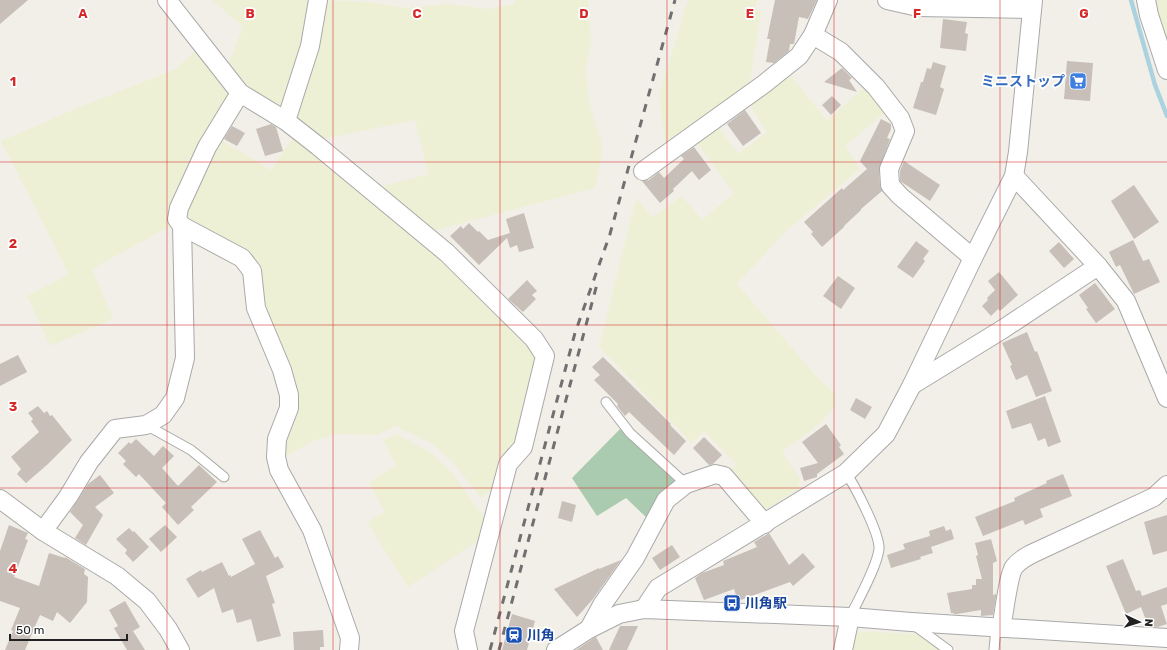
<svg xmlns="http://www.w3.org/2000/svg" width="1167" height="650" font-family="Rubik,'Noto Sans JP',sans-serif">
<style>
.farmland{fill:#eef0d5}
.cemetery{fill:#aacbaf}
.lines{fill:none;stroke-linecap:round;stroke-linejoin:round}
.stream{stroke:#aad3df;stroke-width:4.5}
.building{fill:#c7bfb8}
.service-casing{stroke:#a9a9a9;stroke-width:11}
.minor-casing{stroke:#a9a9a9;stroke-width:20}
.service{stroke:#fff;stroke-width:9}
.minor{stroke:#fff;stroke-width:18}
.rail{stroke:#707070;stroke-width:3;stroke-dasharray:8 8;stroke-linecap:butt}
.grid{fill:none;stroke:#d62828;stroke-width:1;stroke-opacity:0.55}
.labels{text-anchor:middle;stroke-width:3.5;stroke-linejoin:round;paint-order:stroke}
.shop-label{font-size:14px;font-weight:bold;fill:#366cbe;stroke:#fff;text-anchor:end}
.transit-label{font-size:14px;font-weight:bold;fill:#164399;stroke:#fff;text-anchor:start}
.grid-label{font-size:13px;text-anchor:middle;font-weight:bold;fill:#d62828;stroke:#fff;stroke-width:3.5;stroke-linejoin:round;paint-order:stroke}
</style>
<rect width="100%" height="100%" fill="#f2efe9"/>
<g class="farmland">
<polygon points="212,0 313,0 286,109 280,109 245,90 227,67 243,27"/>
<polygon points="322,0 368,2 407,8 448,4 488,9 515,4 515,0 588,0 591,40 586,68 589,102 595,123 601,140 603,151 595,188 433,231 380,187 428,174 415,120 323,139 292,115"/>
<polygon points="688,0 757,0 755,9 761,11 750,85 670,142 665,143 659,95"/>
<polygon points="1153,0 1167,0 1167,45"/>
<polygon points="197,50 232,94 172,225 92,269 113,319 50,346 27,296 69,274 1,141 82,106 174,70"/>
<polygon points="789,74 827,120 866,86 886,112 845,146 860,169 786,231 737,284 817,377 835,394 836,404 821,423 782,452 801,481 798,484 801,488 762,511 727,473 736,464 704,431 692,443 599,347 636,198 652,217 682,196 702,220 734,193 696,142 718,126 738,154 767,132 748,102"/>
<polygon points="294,136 397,217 540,355 516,444 497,485 481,498 452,461 431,443 396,426 376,435 335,434 311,442 283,458 283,445 294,404 266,321 259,283 186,222 183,214 218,138 271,170"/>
<polygon points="397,434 431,453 452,473 487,522 482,538 408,587 367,522 385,512 369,483 396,465 383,440"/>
<polygon points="858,631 917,634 940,650 852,650"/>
</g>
<polygon class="cemetery" points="620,429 679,485 649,520 626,498 597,516 572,478"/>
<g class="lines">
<polyline class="stream" points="1131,0 1155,85 1167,116"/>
</g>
<g class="building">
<polygon points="0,0 28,0 0,24"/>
<polygon points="775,0 817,0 808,19 799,17 794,44 790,44 789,51 774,63 766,62 770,39 767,39"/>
<polygon points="943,19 967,22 965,33 968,34 966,51 940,48"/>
<polygon points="1067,61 1093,63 1090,101 1064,99"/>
<polygon points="933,62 946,66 940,87 944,89 936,115 913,108 921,82 923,82 927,68 931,69"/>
<polygon points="842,68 852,78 849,80 857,92 824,82"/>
<polygon points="832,96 841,105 831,115 822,105"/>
<polygon points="745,110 761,133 743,146 727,124"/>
<polygon points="881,119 891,124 891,129 887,138 890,139 879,169 880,186 882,191 861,209 861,210 844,226 844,227 822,247 811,234 813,232 804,222 842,188 843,190 867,169 860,161"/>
<polygon points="271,124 276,127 283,151 265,156 256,129"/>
<polygon points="232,126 245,133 237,146 224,139"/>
<polygon points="694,147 711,170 699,180 692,171 673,189 674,191 660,203 642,181 649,180 659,172 664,178 684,159 681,156"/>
<polygon points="904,161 940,185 930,201 900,181 900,171"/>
<polygon points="1134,185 1159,222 1134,239 1111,201"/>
<polygon points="524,213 534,248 519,252 517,245 510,248 507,238 479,265 450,236 461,226 463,229 469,223 478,232 479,231 488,240 510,233 506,219"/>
<polygon points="1133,240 1143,261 1149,259 1160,282 1134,294 1120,265 1116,267 1109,252"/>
<polygon points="916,241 929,251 923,259 925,261 913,278 897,267"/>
<polygon points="1059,242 1074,259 1064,268 1049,251"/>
<polygon points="999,272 1018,295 1000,311 998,309 991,316 982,306 988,300 987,298 995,290 988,281"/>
<polygon points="838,276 855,288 841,309 823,296"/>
<polygon points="527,280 537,291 532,295 536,299 523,312 508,299"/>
<polygon points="1095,283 1115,309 1096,323 1086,309 1088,308 1079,295"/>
<polygon points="1027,332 1035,352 1037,351 1052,391 1036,397 1027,375 1016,380 1010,366 1012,365 1002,343"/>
<polygon points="18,355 27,372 0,386 0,364"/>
<polygon points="603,357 671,424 670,425 686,441 674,455 629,412 625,416 617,406 618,404 594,380 600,375 592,367"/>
<polygon points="1045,396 1061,442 1048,447 1045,438 1038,441 1031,423 1012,429 1006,411"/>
<polygon points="856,398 872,407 865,419 850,410"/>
<polygon points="38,406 44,413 47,411 50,416 52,415 72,440 48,464 26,483 17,474 21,469 11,457 39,432 31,421 33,419 28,413"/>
<polygon points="826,424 841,445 839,447 844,454 817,474 817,477 804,481 800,468 818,463 802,442"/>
<polygon points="704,437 722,455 713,464 709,465 693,448"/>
<polygon points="136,439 154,456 163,446 174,456 162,468 178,486 199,465 217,482 191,507 194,510 178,525 162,507 166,503 139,474 136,477 123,464 126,461 118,453 129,442 131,444"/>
<polygon points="1063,474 1072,496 1040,509 1043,517 1025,525 1023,520 983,536 975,517 1015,501 1014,498 1047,483 1046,481"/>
<polygon points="100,475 114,493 95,507 103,515 86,545 75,538 83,525 70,512 88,484"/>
<polygon points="562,501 576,505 572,522 558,518"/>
<polygon points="1167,515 1167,551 1153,555 1144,522"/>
<polygon points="9,525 28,533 25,539 28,540 14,577 39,586 49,553 65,558 65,557 85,569 84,574 88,577 87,602 70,623 57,612 53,621 40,615 25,650 5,650 13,631 11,630 20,608 0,601 0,551"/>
<polygon points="165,525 177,537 161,552 149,539"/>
<polygon points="944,526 946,531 951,529 954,539 931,547 933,553 920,557 921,559 891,568 887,555 905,549 903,544 930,536 929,531"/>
<polygon points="129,528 133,532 134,531 149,547 133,562 125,553 127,550 116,539"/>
<polygon points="260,530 275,558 278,556 284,567 266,576 275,603 272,604 281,636 257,642 251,619 237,623 233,609 222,613 214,588 198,598 186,579 201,570 202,572 222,562 229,576 231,575 231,577 255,564 242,539"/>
<polygon points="769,533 789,565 803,553 815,567 793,586 790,582 738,601 734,589 704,600 695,578 702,573 724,565 723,561 757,547 754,542"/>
<polygon points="991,539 997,561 993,563 993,595 996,594 996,597 993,615 981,616 981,610 957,614 954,614 953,613 951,613 947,593 972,589 972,585 976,585 976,579 982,579 976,556 978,555 975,543"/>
<polygon points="672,545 680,557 660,570 652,558"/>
<polygon points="1123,559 1136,591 1140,590 1142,596 1167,587 1167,604 1161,606 1167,624 1158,627 1148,626 1141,607 1126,614 1106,566"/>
<polygon points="621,560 593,599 577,617 554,589 599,568 599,569"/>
<polygon points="125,601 140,627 133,631 145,650 127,650 114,628 118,626 109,610"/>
<polygon points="512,614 535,621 527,650 502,650"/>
<polygon points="620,626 638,626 627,650 609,650"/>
<polygon points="323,630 324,647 320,647 320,650 294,650 293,632"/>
<polygon points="596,637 603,650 576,650 594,638"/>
</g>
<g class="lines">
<defs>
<g id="service">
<polyline points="606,402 630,433 686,484"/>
<polyline points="146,425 191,450 224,477"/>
<path d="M846 473C855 486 880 534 879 549 877 567 858 600 850 617"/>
<polyline points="914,625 948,650"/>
<polyline points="994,650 996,628"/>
</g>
<g id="minor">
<polyline points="167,0 240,93 286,121 318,146 447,253 534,339 545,356 523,447 508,464 464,631 468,650"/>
<polyline points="887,0 918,7 1032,9"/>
<polyline points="1146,0 1149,15 1167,70"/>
<polyline points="813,35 841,52 876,87 900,118 905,131 889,169 890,185 900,196 973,258"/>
<polyline points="240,93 207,147 179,208 177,219 182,226 242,258 252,271 256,308 282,370 289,395 289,408 277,439 276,457 279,470 312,530 350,638 349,650"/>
<polyline points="286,121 310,46 318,0"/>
<polyline points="643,171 764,84 799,56 813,35 828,0"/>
<polyline points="1014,176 1098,266 1126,301 1167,398"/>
<polyline points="912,385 1003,329 1098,266"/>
<polyline points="0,499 43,531 117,576 147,601 168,629 180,650"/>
<polyline points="43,531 68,497 89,462 115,429 146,425 163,415 175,398 185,358 182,226"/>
<polyline points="644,609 658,588 846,473 886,434 912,385 973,258 1014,176 1018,152 1033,0"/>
<path d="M1001 628C1004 615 1008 576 1014 567 1020 559 1031 554 1040 550L1154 497 1167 485"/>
<polyline points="589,629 602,605 635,558 666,500 686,484 715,474 724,476 765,524"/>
<polyline points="556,650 589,629 619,614 644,609 850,617 911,622 1167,638"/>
<polyline points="843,650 850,617"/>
</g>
</defs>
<use href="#service" class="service-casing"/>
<use href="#minor" class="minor-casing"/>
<use href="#service" class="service"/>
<use href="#minor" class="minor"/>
<g class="rail">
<polyline points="490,650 575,333 610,234 675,0"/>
<polyline points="499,650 597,284"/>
</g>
</g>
<path class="grid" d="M167 0V650M333 0V650M500 0V650M667 0V650M834 0V650M1000 0V650M0 162H1167M0 325H1167M0 488H1167"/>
<defs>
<symbol id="supermarket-square" viewBox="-11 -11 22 22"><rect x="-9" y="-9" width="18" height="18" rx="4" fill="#3f7fe0" stroke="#fff"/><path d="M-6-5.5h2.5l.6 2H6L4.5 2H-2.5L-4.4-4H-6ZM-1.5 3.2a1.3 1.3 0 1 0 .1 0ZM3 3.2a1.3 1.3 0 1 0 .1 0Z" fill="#fff"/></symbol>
<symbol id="bus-square" viewBox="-11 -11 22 22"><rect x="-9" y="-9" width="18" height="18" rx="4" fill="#1a4fb4" stroke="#fff"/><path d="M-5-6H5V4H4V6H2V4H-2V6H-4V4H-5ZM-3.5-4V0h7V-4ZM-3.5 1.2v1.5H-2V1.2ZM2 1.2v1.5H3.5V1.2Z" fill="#fff"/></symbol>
<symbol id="station-square" viewBox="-11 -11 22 22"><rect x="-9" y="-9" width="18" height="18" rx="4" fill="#1a4fb4" stroke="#fff"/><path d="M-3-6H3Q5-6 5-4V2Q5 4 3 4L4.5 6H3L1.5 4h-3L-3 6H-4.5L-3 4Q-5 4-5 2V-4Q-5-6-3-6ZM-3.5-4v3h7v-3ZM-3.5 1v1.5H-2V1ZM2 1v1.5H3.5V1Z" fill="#fff"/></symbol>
</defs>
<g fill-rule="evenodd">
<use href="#supermarket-square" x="1068" y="71" width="20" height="20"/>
<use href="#bus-square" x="722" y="593" width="20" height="20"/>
<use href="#station-square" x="504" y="625" width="20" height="20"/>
</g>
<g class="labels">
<g class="shop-label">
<text x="1065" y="86">ミニストップ</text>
</g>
<g class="transit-label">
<text x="745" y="608">川角駅</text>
<text x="527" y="640">川角</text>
</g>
</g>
<g class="grid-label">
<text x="83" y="18">A</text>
<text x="250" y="18">B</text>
<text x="417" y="18">C</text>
<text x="584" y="18">D</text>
<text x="750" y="18">E</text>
<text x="917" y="18">F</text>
<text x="1084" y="18">G</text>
<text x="13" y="86">1</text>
<text x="13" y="248">2</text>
<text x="13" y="411">3</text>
<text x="13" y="573">4</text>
</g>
<g transform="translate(1139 622) rotate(94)" stroke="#ffffff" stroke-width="3" paint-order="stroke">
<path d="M0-3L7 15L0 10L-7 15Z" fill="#222222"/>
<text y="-6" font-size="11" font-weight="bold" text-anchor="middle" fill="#222222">N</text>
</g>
<path d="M10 634v6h117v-6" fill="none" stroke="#222222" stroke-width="2"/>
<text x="16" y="634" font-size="12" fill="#222222" stroke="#ffffff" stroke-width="3" paint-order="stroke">50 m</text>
</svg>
